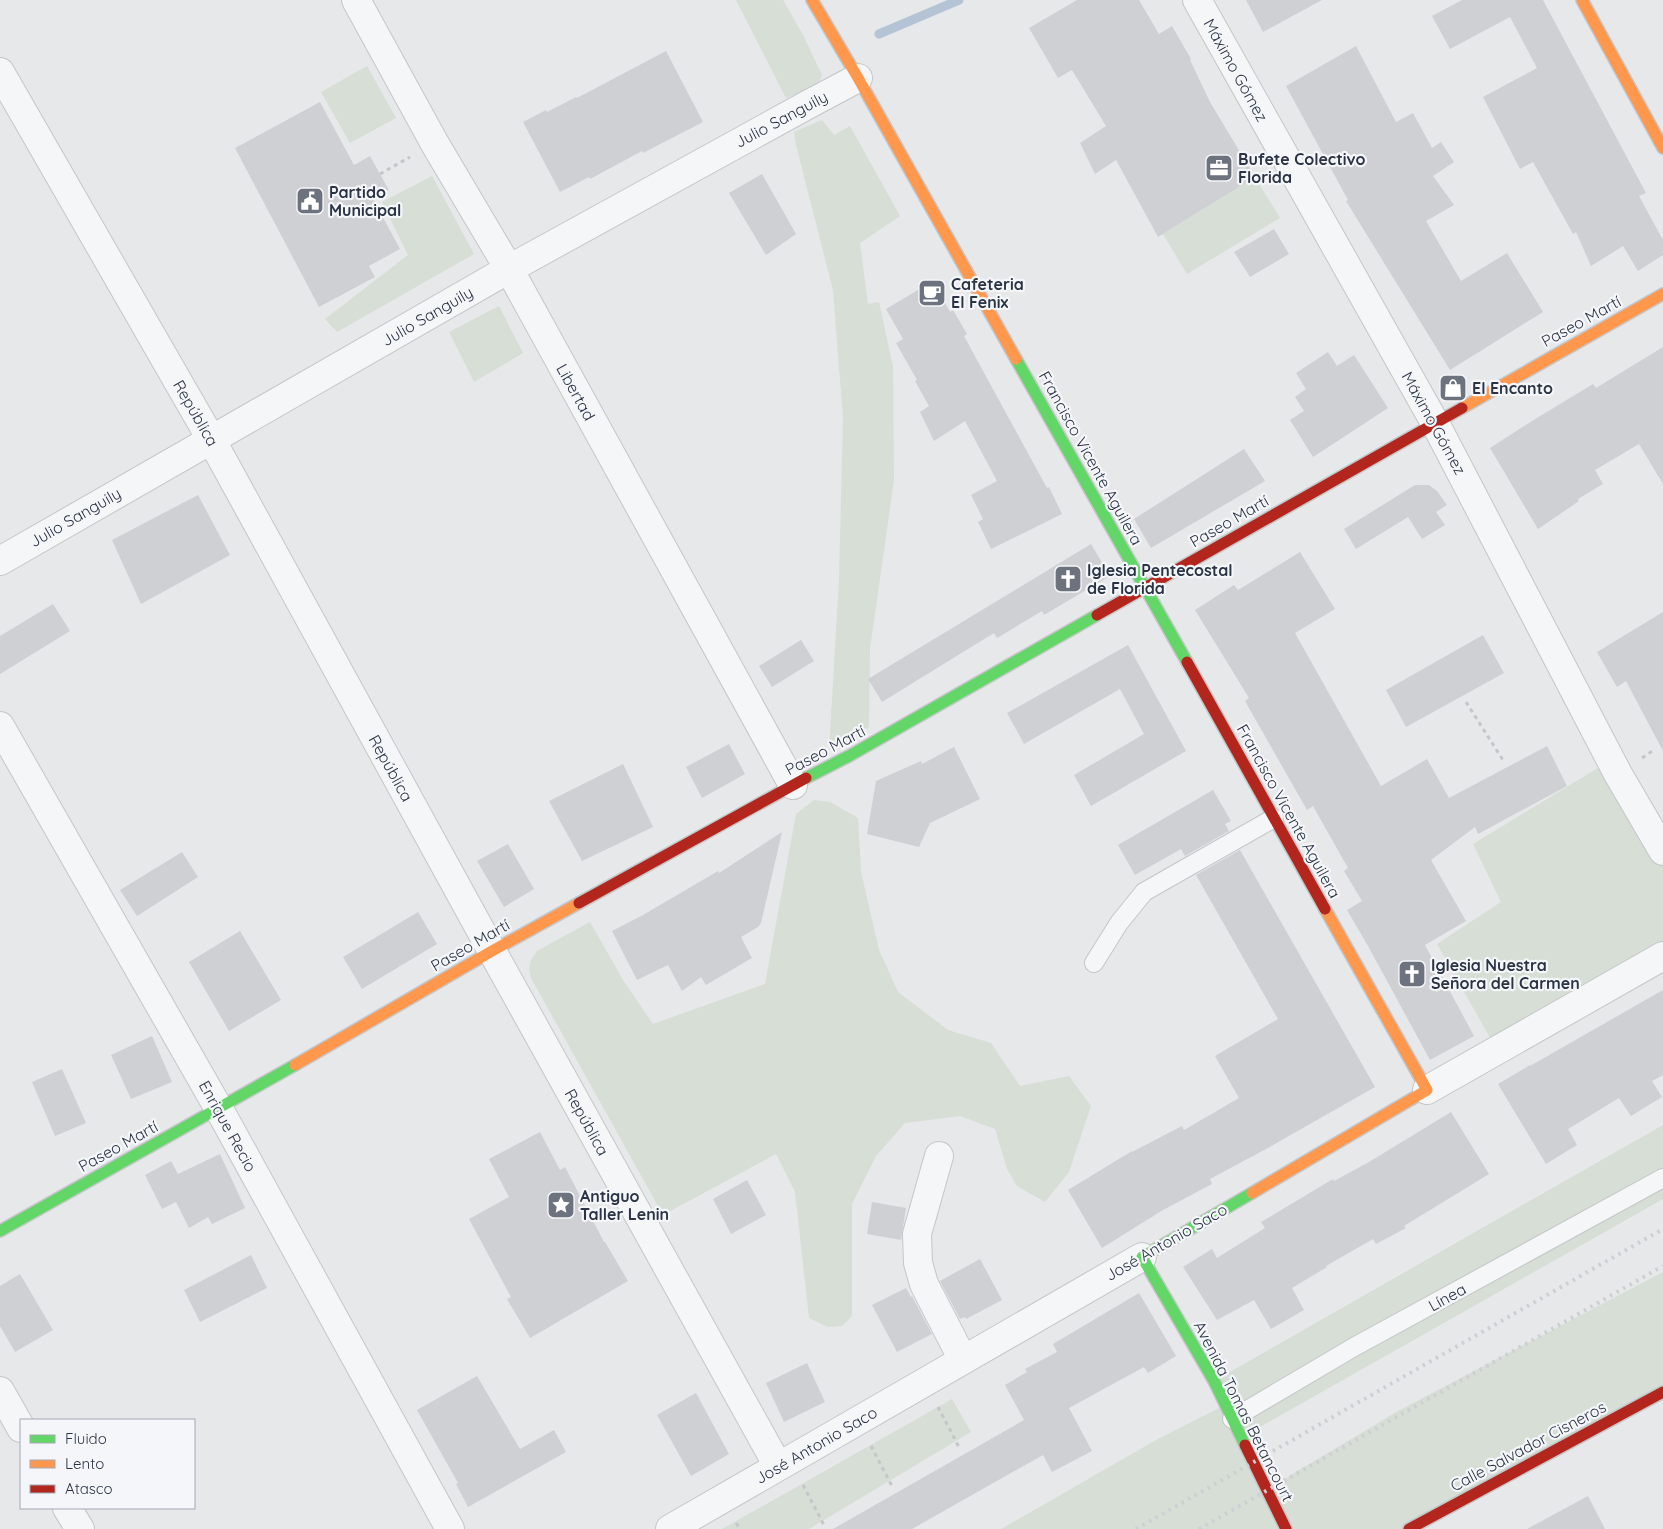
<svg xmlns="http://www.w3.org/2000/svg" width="1663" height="1529" font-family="Quicksand,sans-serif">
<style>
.green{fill:#d6ded6}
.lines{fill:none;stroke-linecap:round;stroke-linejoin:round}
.stream{stroke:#b4c4d5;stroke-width:9}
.building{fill:#ced0d3}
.lane-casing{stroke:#c4c6c8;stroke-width:20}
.street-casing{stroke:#c4c6c8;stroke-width:30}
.fast-casing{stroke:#c4c6c8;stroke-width:14}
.slow-casing{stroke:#c4c6c8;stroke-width:14}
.jam-casing{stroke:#c4c6c8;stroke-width:14}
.path{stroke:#c5c6ca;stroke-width:3;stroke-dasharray:4 4;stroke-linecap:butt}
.lane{stroke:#f5f6f7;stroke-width:18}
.street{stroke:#f5f6f7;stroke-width:28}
.fast{stroke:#63d668;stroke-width:11}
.slow{stroke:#ff974d;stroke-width:11}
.jam{stroke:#b3261e;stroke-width:11}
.rail{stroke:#cecfd2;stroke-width:4;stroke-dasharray:2.5 5;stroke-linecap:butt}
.labels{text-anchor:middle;stroke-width:4.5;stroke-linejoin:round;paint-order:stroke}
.street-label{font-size:16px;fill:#2b3445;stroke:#f4f6f9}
.poi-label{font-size:16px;font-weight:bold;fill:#2b3445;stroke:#f4f6f9;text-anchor:start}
</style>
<rect width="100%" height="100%" fill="#e6e8ea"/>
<g class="green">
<polygon points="736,0 783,0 803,35 822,75 817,86 786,98"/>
<polygon points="367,66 396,118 350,143 321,92"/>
<polygon points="822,120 834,135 850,126 900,216 860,243 868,304 879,302 893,367 894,480 870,649 869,727 829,749 839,581 843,418 833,290 796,145 794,132"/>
<polygon points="432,176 474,254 337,332 325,319 408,255 382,202"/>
<polygon points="1255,177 1280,218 1187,274 1163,234"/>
<polygon points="499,306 523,353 474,382 449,332"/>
<polygon points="1611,760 1663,851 1663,956 1497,1050 1437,944 1501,902 1473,844"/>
<polygon points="814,800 830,802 858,818 861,872 879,950 898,992 948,1030 991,1043 1020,1086 1069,1076 1091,1106 1069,1172 1045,1202 1017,1186 1007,1169 995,1129 960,1116 905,1123 876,1156 852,1204 852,1316 842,1326 828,1327 809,1318 795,1192 776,1154 663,1215 531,978 529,968 531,960 537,951 590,922 623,980 653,1024 765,984 796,814"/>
<polygon points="1663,1125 1663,1199 1244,1436 1266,1490 1398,1411 1663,1272 1663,1392 1409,1529 1001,1529 1156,1440 1225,1405 1214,1381"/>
<polygon points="952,1399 971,1432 809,1529 722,1529"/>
</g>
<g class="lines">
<polyline class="stream" points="879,34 959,0"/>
</g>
<g class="building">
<polygon points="1077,0 1139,0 1159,34 1172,26 1191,59 1190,60 1210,102 1255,177 1158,237 1116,160 1095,174 1080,143 1106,126 1072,70 1058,78 1029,28"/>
<polygon points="1246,0 1322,0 1263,32"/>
<polygon points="1462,0 1543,0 1646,193 1639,196 1663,240 1663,255 1638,271 1623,246 1591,266 1576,232 1573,234 1533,162 1520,169 1483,97 1537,68 1510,17 1450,49 1432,16"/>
<polygon points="1356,46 1396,122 1413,113 1432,148 1441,142 1454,162 1433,176 1454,205 1426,221 1461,281 1507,253 1543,312 1450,370 1346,201 1348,200 1286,86"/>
<polygon points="666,51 703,122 643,153 642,151 590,179 589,177 560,192 523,122 546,110 547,112 576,97 577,98"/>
<polygon points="320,102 354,165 370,156 380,174 389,190 373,199 400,249 369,266 375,277 319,307 235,148"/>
<polygon points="762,174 796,234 766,255 729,193"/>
<polygon points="1274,229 1289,254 1250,277 1234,252"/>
<polygon points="933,281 950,312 953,310 967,334 964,336 1047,488 1049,487 1062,514 991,549 978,522 983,519 971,495 997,481 965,421 934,441 920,412 929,406 915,381 917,380 896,343 903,339 886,309"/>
<polygon points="1663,347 1663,484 1639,444 1595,470 1603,484 1578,499 1579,501 1538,529 1490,448 1532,421 1593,384 1596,388"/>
<polygon points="1328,352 1337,366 1354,355 1388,408 1313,457 1290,420 1304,411 1295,397 1306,389 1296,373"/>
<polygon points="1244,449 1265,481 1151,548 1134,519"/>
<polygon points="1415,485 1429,485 1437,491 1447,505 1436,512 1445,525 1422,539 1408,517 1356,549 1344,529"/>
<polygon points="198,495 230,555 141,604 112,540"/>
<polygon points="1091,544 1110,576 1044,615 1042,611 997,638 994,633 882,702 868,679"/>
<polygon points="1300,552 1335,609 1295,633 1381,786 1427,759 1449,798 1547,746 1567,786 1478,834 1475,827 1431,860 1466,921 1425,945 1474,1036 1430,1060 1368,946 1347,910 1362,901 1344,871 1348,868 1313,806 1307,810 1245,701 1249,698 1195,610 1234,585 1238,590"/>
<polygon points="53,604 70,631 0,674 0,636"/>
<polygon points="1663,612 1663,751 1626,681 1617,687 1597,652"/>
<polygon points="1483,635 1504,673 1406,727 1386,690"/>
<polygon points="801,640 814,661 772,687 759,666"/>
<polygon points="1128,645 1186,751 1091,806 1074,775 1144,734 1120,689 1024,744 1007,713"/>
<polygon points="729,744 745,774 702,798 686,767"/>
<polygon points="954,747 980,799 930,823 919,847 867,834 876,781 921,761 922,764"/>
<polygon points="623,764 653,827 582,861 549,801"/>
<polygon points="1213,790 1231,821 1225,824 1229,831 1185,856 1181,849 1135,875 1118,845"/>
<polygon points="782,832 761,923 758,927 741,937 752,958 706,985 701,977 682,991 668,965 637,980 612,931 643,915 718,871 719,873"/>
<polygon points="508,844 534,889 504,907 477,861"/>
<polygon points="1240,850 1375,1087 1268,1148 1210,1179 1212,1184 1163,1210 1102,1248 1068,1190 1132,1151 1132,1152 1182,1126 1184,1130 1239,1098 1215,1056 1278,1019 1196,875"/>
<polygon points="182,852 198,877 137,916 120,890"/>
<polygon points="418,912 437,944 362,989 343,957"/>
<polygon points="240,931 281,1000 229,1031 189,962"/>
<polygon points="1663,990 1663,1075 1652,1081 1662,1097 1631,1116 1619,1098 1568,1129 1577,1145 1546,1164 1498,1084 1530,1065 1530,1066"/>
<polygon points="152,1036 172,1082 131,1099 111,1055"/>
<polygon points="62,1069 86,1123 55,1136 32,1082"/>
<polygon points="1451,1112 1489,1174 1404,1226 1406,1228 1376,1244 1373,1239 1326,1266 1327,1267 1292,1288 1304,1310 1271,1329 1254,1300 1217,1320 1183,1267 1212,1249 1217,1258 1265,1228 1261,1222 1333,1179 1334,1181 1369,1162"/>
<polygon points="540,1132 560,1170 565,1167 604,1242 605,1242 628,1281 530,1338 507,1299 511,1297 469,1219 509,1197 489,1159"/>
<polygon points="220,1154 245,1208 212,1224 208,1217 189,1228 176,1202 162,1209 145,1175 171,1161 178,1174"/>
<polygon points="747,1180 766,1215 731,1234 713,1199"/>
<polygon points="872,1202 906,1208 901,1240 867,1234"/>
<polygon points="251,1255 267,1288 200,1322 184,1290"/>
<polygon points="980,1259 1002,1300 966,1319 965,1317 960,1319 940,1281"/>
<polygon points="20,1274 53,1330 15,1352 0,1326 0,1286"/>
<polygon points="906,1288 911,1297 912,1296 932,1334 897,1352 872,1305"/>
<polygon points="1139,1293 1176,1356 1148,1373 1144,1367 1069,1408 1092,1451 1052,1472 1043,1455 912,1529 833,1529 1024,1420 1005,1385 1027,1372 1025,1369 1057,1352 1053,1344"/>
<polygon points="807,1363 825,1402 784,1422 766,1383"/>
<polygon points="477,1376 520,1449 554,1430 566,1452 468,1507 456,1484 458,1483 417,1410"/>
<polygon points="696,1393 729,1454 691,1476 657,1415"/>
<polygon points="1588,1496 1605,1529 1527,1529"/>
</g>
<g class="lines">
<defs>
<g id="lane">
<polyline points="1094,963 1119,923 1144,892 1274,818"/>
<polyline points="1232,1419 1354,1347 1663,1178"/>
</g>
<g id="street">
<polyline points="356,0 435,144 509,269 793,785"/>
<polyline points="1197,0 1435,423 1618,774 1663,851"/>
<polyline points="0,72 211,439 492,951 778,1466"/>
<polyline points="0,561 509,269 809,104 858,78"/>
<polyline points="0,726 219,1109 450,1529"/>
<polyline points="1427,1090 1663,956"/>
<polyline points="939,1156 917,1234 918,1263 924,1284 963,1360"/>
<polyline points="0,1391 21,1428"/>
<polyline points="67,1508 80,1529"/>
<polyline points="670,1529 1142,1257"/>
</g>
<g id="fast">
<polyline points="1016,359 1187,662"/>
<polyline points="806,778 849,756 1097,615"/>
<polyline points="0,1231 295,1065"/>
<polyline points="1245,1445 1214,1381 1142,1257 1252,1193"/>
</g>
<g id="slow">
<polyline points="812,0 858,78 1016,359"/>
<polyline points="1582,0 1663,148"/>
<polyline points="1462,408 1663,294"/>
<polyline points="295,1065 492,951 579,903"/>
<polyline points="1252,1193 1427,1090 1325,909"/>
</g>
<g id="jam">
<polyline points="1097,615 1462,408"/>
<polyline points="1187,662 1325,909"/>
<polyline points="579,903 806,778"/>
<polyline points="1245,1445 1286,1529"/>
<polyline points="1409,1529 1663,1392"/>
</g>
</defs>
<use href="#lane" class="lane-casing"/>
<use href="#street" class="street-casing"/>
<use href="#fast" class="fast-casing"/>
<use href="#slow" class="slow-casing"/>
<use href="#jam" class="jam-casing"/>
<g class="path">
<polyline points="380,174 410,157"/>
<polyline points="1466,702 1503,760"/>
<polyline points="1642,758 1654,750"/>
<polyline points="938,1407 960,1449"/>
<polyline points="871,1446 893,1488"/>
<polyline points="803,1485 825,1527"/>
<polyline points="736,1523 740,1529"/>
</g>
<use href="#lane" class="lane"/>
<use href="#street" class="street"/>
<use href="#fast" class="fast"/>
<use href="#slow" class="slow"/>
<use href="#jam" class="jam"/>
<g class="rail">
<polyline points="1136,1529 1663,1229"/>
<polyline points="1199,1529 1663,1266"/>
</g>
</g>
<defs>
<symbol id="office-square" viewBox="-11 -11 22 22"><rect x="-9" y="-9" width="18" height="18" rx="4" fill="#6c737f" stroke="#f4f6f9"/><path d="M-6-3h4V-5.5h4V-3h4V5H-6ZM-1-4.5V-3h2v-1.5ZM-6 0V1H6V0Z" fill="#fff"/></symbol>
<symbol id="civic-square" viewBox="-11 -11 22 22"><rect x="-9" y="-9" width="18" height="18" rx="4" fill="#6c737f" stroke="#f4f6f9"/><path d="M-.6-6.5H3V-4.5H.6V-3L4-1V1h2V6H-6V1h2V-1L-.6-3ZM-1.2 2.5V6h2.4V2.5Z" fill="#fff"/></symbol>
<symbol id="cafe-square" viewBox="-11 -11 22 22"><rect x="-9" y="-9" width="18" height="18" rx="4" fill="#6c737f" stroke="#f4f6f9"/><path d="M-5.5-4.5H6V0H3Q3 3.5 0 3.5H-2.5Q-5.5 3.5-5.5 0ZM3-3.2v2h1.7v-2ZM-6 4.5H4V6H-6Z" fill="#fff"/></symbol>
<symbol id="shop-square" viewBox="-11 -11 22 22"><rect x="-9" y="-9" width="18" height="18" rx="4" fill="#6c737f" stroke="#f4f6f9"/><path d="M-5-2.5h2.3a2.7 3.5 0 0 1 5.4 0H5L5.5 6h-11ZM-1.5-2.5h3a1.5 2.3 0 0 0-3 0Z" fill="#fff"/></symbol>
<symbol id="church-square" viewBox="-11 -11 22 22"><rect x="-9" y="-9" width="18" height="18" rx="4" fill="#6c737f" stroke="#f4f6f9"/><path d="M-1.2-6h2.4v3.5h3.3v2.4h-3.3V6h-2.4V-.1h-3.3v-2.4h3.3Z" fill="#fff"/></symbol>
<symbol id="sight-square" viewBox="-11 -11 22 22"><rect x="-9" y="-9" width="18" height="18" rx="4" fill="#6c737f" stroke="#f4f6f9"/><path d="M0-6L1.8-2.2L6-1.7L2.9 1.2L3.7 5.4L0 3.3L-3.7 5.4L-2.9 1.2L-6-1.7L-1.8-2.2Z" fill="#fff"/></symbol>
</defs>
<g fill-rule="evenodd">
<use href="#office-square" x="1203" y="152" width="32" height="32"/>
<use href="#civic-square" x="294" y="185" width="32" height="32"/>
<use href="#cafe-square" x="916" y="277" width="32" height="32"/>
<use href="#shop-square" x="1437" y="372" width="32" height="32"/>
<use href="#church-square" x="1052" y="563" width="32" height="32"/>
<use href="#church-square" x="1396" y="958" width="32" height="32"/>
<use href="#sight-square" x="545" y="1189" width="32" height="32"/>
</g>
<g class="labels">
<g class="street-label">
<text transform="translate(1236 70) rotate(61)" y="6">Máximo Gómez</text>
<text transform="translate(781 119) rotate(-28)" y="6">Julio Sanguily</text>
<text transform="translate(427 316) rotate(-30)" y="6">Julio Sanguily</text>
<text transform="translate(1581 321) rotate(-29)" y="6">Paseo Martí</text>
<text transform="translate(576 392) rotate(61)" y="6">Libertad</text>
<text transform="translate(196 413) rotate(60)" y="6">República</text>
<text transform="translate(1434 423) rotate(61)" y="6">Máximo Gómez</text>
<text transform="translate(1091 458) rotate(61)" y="6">Francisco Vicente Aguilera</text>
<text transform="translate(75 517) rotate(-30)" y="6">Julio Sanguily</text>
<text transform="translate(1229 521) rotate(-30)" y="6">Paseo Martí</text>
<text transform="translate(825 750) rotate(-28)" y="6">Paseo Martí</text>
<text transform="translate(391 768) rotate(61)" y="6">República</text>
<text transform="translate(1289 811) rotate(61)" y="6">Francisco Vicente Aguilera</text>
<text transform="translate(470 945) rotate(-30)" y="6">Paseo Martí</text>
<text transform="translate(587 1122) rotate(61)" y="6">República</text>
<text transform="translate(228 1126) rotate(61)" y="6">Enrique Recio</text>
<text transform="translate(118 1146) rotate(-29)" y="6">Paseo Martí</text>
<text transform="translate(1166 1242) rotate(-30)" y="6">José Antonio Saco</text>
<text transform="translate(1447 1297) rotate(-29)" y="6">Línea</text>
<text transform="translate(1244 1411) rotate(63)" y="6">Avenida Tomas Betancourt</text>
<text transform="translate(816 1445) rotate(-30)" y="6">José Antonio Saco</text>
<text transform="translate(1528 1446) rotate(-28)" y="6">Calle Salvador Cisneros</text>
</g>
<g class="poi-label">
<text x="1238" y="165">Bufete Colectivo<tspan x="1238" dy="18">Florida</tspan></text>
<text x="329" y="198">Partido<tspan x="329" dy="18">Municipal</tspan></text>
<text x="951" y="290">Cafeteria<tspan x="951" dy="18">El Fenix</tspan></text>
<text x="1472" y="394">El Encanto</text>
<text x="1087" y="576">Iglesia Pentecostal<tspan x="1087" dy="18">de Florida</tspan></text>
<text x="1431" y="971">Iglesia Nuestra<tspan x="1431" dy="18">Señora del Carmen</tspan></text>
<text x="580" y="1202">Antiguo<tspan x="580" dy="18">Taller Lenin</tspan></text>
</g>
</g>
<rect x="20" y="1419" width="175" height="90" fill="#f4f6f9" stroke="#a4a8b1"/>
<rect x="30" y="1435" width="25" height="8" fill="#63d668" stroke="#a4a8b1"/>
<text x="65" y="1444" font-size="15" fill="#2b3445">Fluido</text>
<rect x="30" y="1460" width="25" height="8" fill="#ff974d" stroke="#a4a8b1"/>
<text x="65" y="1469" font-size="15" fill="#2b3445">Lento</text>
<rect x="30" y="1485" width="25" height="8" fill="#b3261e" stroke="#a4a8b1"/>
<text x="65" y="1494" font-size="15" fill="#2b3445">Atasco</text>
</svg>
